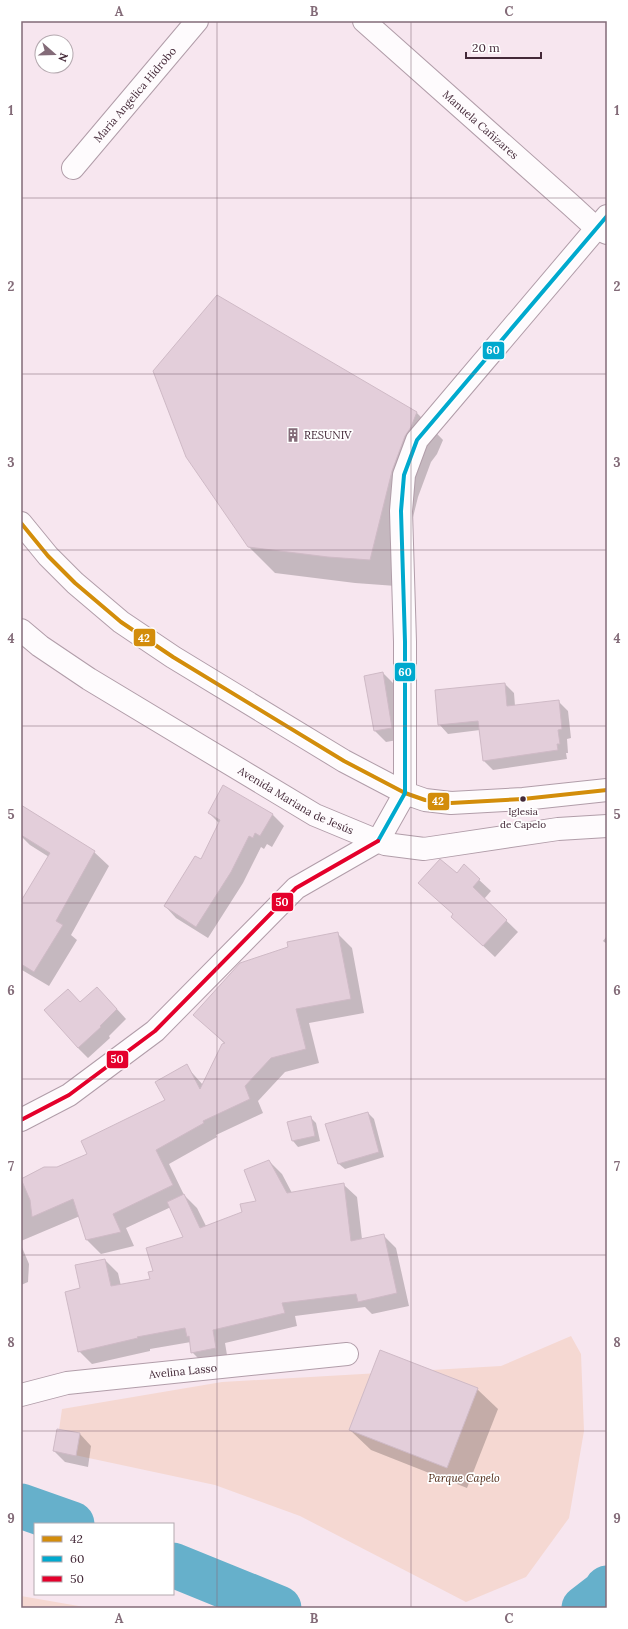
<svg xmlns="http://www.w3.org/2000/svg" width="628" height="1629" font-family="Lora,serif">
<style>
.green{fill:#f5d8d2}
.shadow{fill:#0003}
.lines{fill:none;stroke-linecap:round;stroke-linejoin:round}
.river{stroke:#66b0cb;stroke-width:45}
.building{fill:#e3ceda;stroke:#cfbac6}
.minor-casing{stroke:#b19da9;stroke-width:24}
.tertiary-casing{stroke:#b19da9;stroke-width:24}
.minor{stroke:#fefbfd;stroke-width:22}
.tertiary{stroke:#fefbfd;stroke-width:22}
.bus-1-casing{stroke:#fff;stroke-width:7}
.bus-2-casing{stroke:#fff;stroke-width:7}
.bus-3-casing{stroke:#fff;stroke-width:7}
.bus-1{stroke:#d38d0b;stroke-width:4}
.bus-2{stroke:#00a9ce;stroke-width:4}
.bus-3{stroke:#e4002b;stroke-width:4}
.grid{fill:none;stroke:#836b78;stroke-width:1;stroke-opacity:0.55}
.bus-dot{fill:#442938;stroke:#fff;stroke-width:1.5}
.labels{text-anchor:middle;stroke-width:3.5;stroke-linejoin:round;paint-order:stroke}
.bus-label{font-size:10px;fill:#442938;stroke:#fff}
.street-label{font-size:11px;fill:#442938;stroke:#fff}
.poi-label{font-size:11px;fill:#442938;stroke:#fff;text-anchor:start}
.park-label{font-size:11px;font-style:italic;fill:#4e2714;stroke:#fff}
.line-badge{stroke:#fff;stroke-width:1.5}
.badge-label{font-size:11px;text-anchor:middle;font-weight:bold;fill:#fff}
.neatline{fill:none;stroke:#836b78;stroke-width:1.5}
.grid-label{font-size:13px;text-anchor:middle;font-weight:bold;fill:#836b78}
</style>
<rect width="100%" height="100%" fill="#f7e6ef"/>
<g class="green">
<polygon points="571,1336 581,1354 584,1431 569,1518 526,1577 466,1602 300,1516 215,1485 56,1451 62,1409 222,1382 501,1366"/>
<polygon points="21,1596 90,1608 21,1608"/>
</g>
<g class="shadow">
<polygon points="217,297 417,413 443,440 437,454 431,462 418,497 396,586 355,583 275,573 249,547"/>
<polygon points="383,673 395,685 403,739 386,742 375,731"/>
<polygon points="505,684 514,693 515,706 558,701 568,711 571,738 567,739 568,753 566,753 567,759 493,770 484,761 480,730 448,734 439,724"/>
<polygon points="209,813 273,815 284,826 272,847 267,844 264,849 261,847 243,883 208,938 176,918 165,906 201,861 220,824"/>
<polygon points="21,820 94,852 109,866 71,935 77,940 49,986 22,970 21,972 21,903 49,857 30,845 21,836"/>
<polygon points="464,866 491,891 484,899 518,932 495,957 464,928 454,915"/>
<polygon points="338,934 352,948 364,1013 309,1023 319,1063 285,1072 258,1101 263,1113 216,1135 217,1137 169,1164 184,1195 197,1208 206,1226 243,1213 257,1201 269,1161 282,1174 292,1193 344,1185 357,1197 362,1239 383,1235 396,1248 409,1306 372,1314 365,1307 295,1316 297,1326 225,1343 228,1361 205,1365 192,1352 191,1342 150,1349 150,1351 92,1364 79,1351 81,1289 105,1260 118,1273 121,1286 151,1280 154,1272 184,1237 171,1207 126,1228 134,1246 101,1254 87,1240 80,1216 21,1241 21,1179 44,1168 58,1168 89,1155 167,1100 186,1066 203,1085 225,1044 195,1015"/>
<polygon points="607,936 607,944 603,941"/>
<polygon points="107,998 126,1019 109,1036 110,1038 88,1058 78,1048 81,1003"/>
<polygon points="368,1113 374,1119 384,1157 345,1169 339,1164"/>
<polygon points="310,1117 316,1123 320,1141 298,1147 293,1141 288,1123"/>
<polygon points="21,1245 29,1264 28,1282 21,1285"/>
<polygon points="477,1389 498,1409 467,1488 371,1450 350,1430"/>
<polygon points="58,1430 80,1434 91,1446 88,1467 65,1462 54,1451"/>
</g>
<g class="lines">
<g class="river">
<polyline points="21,1506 72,1524"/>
<polyline points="173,1565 279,1608"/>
<polyline points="584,1608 606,1591 607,1588"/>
</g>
</g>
<g class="building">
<polygon points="217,295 417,412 411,427 405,436 392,471 370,560 328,557 248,547 186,457 153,371"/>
<polygon points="383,672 392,728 374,731 364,676"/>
<polygon points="505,683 507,706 559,700 562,729 558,730 560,744 557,744 558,750 483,761 478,721 438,725 435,690"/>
<polygon points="223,785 273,814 260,836 255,833 253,838 249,836 231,872 196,927 164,906 195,856 201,859 220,820 208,813"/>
<polygon points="21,805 95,851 56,921 63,925 34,972 21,964 21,901 50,853 21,835"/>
<polygon points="440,859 457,873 464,864 480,879 473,887 507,920 483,946 451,917 453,914 418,883"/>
<polygon points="338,932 351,999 296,1009 306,1049 271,1058 245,1086 250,1099 203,1121 204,1123 156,1150 173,1185 113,1214 121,1232 86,1240 73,1199 32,1217 30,1200 21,1179 44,1167 57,1167 87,1154 81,1141 165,1100 155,1082 187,1064 200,1089 222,1044 225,1043 193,1015 240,963 288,947 287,942"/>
<polygon points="97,987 117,1009 100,1026 101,1027 78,1048 44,1010 68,989 80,1002"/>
<polygon points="368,1112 379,1152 338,1164 325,1124"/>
<polygon points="311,1116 315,1136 292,1141 287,1122"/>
<polygon points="269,1160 287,1193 344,1183 351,1241 384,1234 397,1293 358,1302 356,1294 282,1303 285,1313 213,1330 216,1348 191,1353 189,1336 187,1337 185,1328 137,1337 138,1338 78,1352 65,1292 80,1288 75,1265 105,1259 111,1286 150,1279 148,1272 153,1271 146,1248 183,1237 167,1202 184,1194 200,1228 242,1212 240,1204 256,1201 244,1170"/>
<polygon points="380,1350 478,1388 447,1468 349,1430"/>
<polygon points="57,1429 80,1433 76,1456 53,1451"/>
</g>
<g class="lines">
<defs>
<g id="minor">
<path id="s1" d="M364 21 572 206 596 228 607 233"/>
<path id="s2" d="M73 168 197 21"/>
<polyline points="21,1120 69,1095 155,1031 296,888 378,841 405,793 405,642 401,511 404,475 417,440 607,216"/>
<path id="s3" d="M21 1395 67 1383 347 1354"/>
</g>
<g id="tertiary">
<polyline points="21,523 48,556 75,583 121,622 173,657 344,761 405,793 425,800 451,803 523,799 607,790"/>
<path id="s4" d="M21 630 40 646 89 679 315 815 385 844 424 849 558 829 607 826"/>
</g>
</defs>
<use href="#minor" class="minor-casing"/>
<use href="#tertiary" class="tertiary-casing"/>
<use href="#minor" class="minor"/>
<use href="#tertiary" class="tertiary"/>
<defs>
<polyline id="bus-1" points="21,523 48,556 75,583 121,622 173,657 344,761 405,793 425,800 451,803 523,799 607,790"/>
<polyline id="bus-2" points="378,841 405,793 405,642 401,511 404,475 417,440 607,216"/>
<polyline id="bus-3" points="21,1120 69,1095 155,1031 296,888 378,841"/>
</defs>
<use href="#bus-1" class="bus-1-casing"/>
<use href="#bus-2" class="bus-2-casing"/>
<use href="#bus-3" class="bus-3-casing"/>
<use href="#bus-1" class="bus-1"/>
<use href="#bus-2" class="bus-2"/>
<use href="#bus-3" class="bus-3"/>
</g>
<path class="grid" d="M217 21V1608M411 21V1608M21 198H607M21 374H607M21 550H607M21 726H607M21 903H607M21 1079H607M21 1255H607M21 1431H607"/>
<defs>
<symbol id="building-bare" viewBox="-9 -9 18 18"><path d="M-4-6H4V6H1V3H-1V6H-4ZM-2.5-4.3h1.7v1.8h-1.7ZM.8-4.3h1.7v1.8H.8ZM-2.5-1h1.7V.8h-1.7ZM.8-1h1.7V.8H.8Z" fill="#836b78" stroke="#fff" stroke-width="2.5" paint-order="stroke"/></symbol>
</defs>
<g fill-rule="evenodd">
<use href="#building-bare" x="283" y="425" width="20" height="20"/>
</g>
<circle class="bus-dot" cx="523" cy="799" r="3.5"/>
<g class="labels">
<g class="bus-label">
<text x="523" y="815">Iglesia<tspan x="523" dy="13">de Capelo</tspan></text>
</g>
<g class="street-label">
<text dy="4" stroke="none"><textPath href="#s2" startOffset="96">Maria Angelica Hidrobo</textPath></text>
<text dy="4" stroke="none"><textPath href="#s1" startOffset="156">Manuela Cañizares</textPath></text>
<text dy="4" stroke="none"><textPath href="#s4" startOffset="324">Avenida Mariana de Jesús</textPath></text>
<text dy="4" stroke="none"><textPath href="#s3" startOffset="164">Avelina Lasso</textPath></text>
</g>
<g class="poi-label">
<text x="304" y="439">RESUNIV</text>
</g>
<g class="park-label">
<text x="464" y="1482">Parque Capelo</text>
</g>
</g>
<g class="line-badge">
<rect x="482" y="341" width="23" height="19" rx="4" fill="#00a9ce"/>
<rect x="133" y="628" width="23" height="19" rx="4" fill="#d38d0b"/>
<rect x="394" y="662" width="22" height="20" rx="4" fill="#00a9ce"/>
<rect x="427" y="792" width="23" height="19" rx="4" fill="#d38d0b"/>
<rect x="271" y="892" width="23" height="20" rx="4" fill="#e4002b"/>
<rect x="106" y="1050" width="23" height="19" rx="4" fill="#e4002b"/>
</g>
<g class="badge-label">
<text x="493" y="354">60</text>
<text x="144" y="642">42</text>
<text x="405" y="676">60</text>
<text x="438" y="805">42</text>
<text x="282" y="906">50</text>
<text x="117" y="1063">50</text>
</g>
<rect width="628" height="1629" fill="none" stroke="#ffffff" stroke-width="44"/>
<rect x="34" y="1523" width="140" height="72" fill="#ffffff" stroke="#b4a9af"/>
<rect x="42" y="1536" width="20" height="6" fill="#d38d0b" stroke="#b4a9af"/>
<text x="70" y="1543" font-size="12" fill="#442938">42</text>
<rect x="42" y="1556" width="20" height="6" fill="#00a9ce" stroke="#b4a9af"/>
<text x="70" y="1563" font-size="12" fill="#442938">60</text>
<rect x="42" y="1576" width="20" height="6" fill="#e4002b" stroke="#b4a9af"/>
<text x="70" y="1583" font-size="12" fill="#442938">50</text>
<g transform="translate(54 54) rotate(110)"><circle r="19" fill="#ffffff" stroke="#b4a9af"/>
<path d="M0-3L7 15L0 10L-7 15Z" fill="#836b78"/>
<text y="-6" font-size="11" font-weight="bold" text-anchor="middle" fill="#442938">N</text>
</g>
<path d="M466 52v6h75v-6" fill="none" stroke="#442938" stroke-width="2"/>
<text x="472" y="52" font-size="12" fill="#442938" stroke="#ffffff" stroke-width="3" paint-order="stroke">20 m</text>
<rect x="22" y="22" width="584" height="1585" class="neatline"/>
<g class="grid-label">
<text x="119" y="16">A</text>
<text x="314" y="16">B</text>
<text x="509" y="16">C</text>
<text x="11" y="115">1</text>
<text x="617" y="115">1</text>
<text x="11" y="291">2</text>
<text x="617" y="291">2</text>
<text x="11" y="467">3</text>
<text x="617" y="467">3</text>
<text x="11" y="643">4</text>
<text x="617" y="643">4</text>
<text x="11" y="819">5</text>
<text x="617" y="819">5</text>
<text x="11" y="995">6</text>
<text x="617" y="995">6</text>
<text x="11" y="1171">7</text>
<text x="617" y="1171">7</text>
<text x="11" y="1347">8</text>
<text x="617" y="1347">8</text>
<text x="11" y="1523">9</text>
<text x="617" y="1523">9</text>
<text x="119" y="1623">A</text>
<text x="314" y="1623">B</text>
<text x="509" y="1623">C</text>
</g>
</svg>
